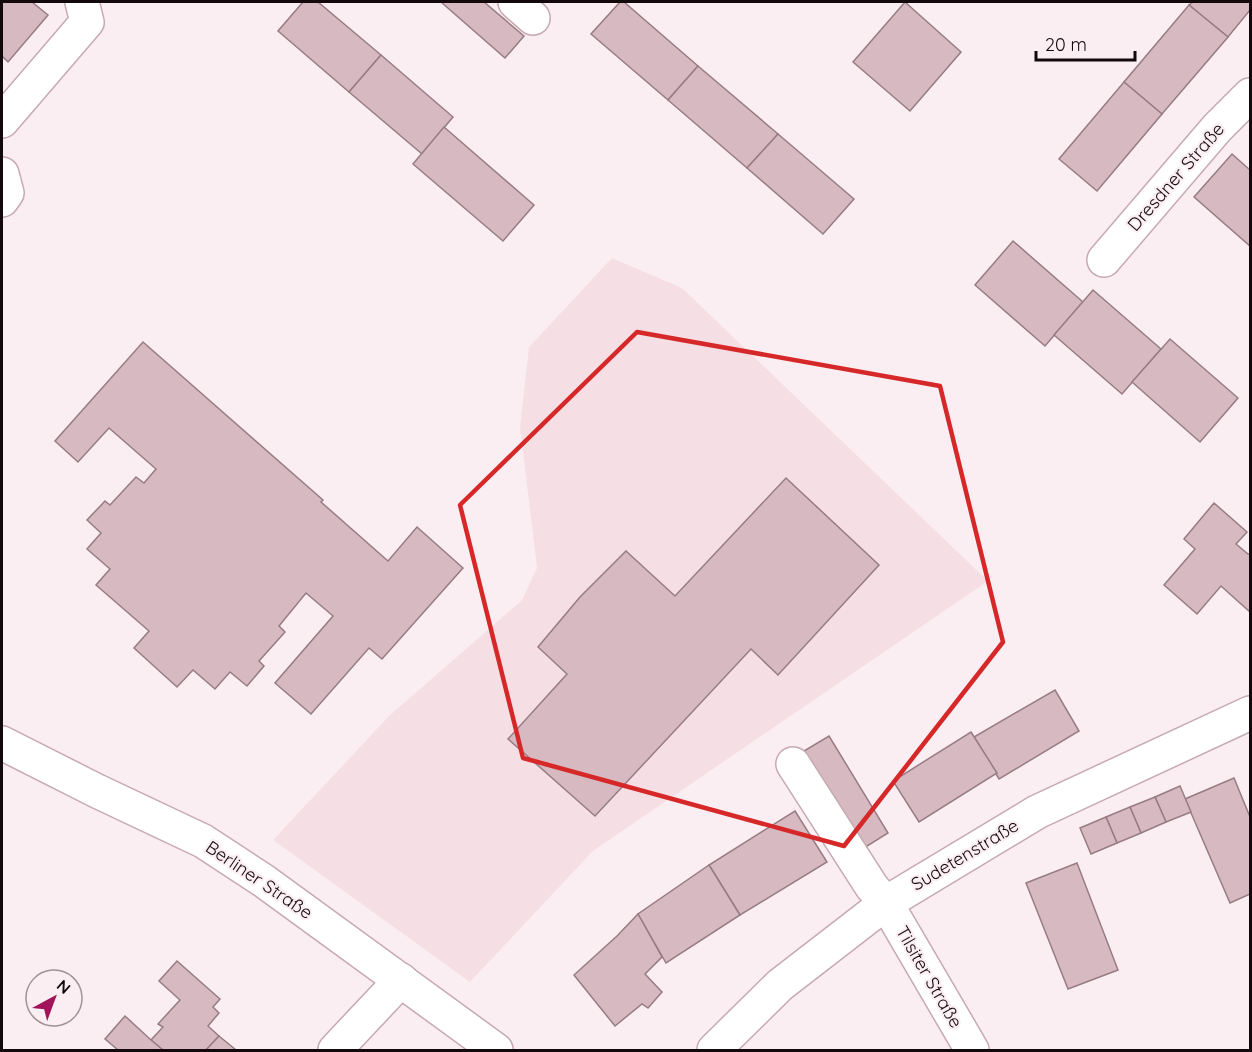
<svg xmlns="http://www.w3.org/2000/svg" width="1252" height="1052" font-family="Quicksand,sans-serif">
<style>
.built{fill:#f5dfe5}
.building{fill:#d7b9c2;stroke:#977c84;stroke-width:1.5}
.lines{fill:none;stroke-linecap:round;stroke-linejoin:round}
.minor-casing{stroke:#c7a9b2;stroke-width:36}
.minor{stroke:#fff;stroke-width:33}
.marked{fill:none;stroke:#d62828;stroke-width:4.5;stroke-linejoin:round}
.labels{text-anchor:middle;stroke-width:4.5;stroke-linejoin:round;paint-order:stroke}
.street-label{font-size:18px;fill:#13090c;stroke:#fbeef2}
</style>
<rect width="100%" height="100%" fill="#fbeef2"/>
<polygon class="built" points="612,258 682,288 988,581 593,851 470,982 273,840 389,716 522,600 537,568 520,427 529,347"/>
<g class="building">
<polygon points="2,2 32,2 48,15 8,62 3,57 2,59"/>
<polygon points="303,2 318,2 381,55 349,92 278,31"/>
<polygon points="441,2 484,2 524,36 505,58"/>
<polygon points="620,2 624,2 698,66 668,100 591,34"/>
<polygon points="905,2 961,52 910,111 853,62"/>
<polygon points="1193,2 1250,2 1250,10 1228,37 1189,5"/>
<polygon points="1189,5 1228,37 1162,114 1124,82"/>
<polygon points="381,55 453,117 422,154 349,92"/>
<polygon points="698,66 778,134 747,168 668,100"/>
<polygon points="1124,82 1162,114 1097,191 1059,159"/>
<polygon points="444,127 534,205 503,241 413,164"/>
<polygon points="778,134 854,199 823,234 747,168"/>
<polygon points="1232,154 1250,170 1250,246 1194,197"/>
<polygon points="1013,241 1083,302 1045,346 975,285"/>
<polygon points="1093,290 1161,349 1122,394 1054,335"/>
<polygon points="1170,339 1238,398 1200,442 1132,382"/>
<polygon points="143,342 323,500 321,502 388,561 417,527 463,568 382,659 369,648 311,714 275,683 333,616 306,593 279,626 285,632 259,661 264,666 247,686 230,672 215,689 193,670 177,687 134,648 149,631 96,585 110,569 87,549 101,533 87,520 105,501 110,505 136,477 144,483 156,469 109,428 78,462 55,441"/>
<polygon points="786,478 879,565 778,675 751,649 595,816 508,739 567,674 538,647 580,597 626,551 675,596"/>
<polygon points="1214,503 1247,532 1236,544 1248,554 1250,554 1250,612 1221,586 1197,614 1164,585 1195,549 1184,539"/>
<polygon points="1055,690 1079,731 999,779 974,737"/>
<polygon points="971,732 997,773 919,822 893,781"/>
<polygon points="829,736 888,833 864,848 804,751"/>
<polygon points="1234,778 1250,817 1250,894 1230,903 1185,799"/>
<polygon points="1180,786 1191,812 1166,822 1155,797"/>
<polygon points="1155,797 1166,822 1141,833 1130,807"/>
<polygon points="1130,807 1141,833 1117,843 1106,817"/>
<polygon points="795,811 827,862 740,915 709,865"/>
<polygon points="1106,817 1117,843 1091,854 1080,828"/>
<polygon points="1077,863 1118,970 1068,989 1026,883"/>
<polygon points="709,865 740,915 666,963 638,914"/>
<polygon points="638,914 662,957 645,974 662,992 648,1008 642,1004 615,1026 574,975 617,936"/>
<polygon points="177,961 220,999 213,1007 219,1013 208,1026 219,1036 206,1050 163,1050 151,1040 163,1027 158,1024 180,1000 159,981"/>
<polygon points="125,1016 151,1040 163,1050 118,1050 105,1039"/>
<polygon points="219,1036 236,1050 206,1050"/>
</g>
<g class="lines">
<defs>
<g id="minor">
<polyline points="515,2 533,18"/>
<polyline points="2,121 87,22 82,2"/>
<polyline points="2,174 7,193 2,200"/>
<polyline points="1104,260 1217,128 1250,95"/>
<polyline points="2,743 97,791 203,841 264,881 496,1050"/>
<polyline points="793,764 872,887 886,903 972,1050"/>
<polyline points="335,1050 401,980"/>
<polyline points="714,1050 780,985 886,903 1037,812 1250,713"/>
</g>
</defs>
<use href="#minor" class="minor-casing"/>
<use href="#minor" class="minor"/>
</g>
<path class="marked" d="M637 332 940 386 1003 642 844 846 523 758 460 505Z"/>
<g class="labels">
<g class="street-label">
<text transform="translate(1176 177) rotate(-49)" y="6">Dresdner Straße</text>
<text transform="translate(965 855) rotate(-31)" y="6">Sudetenstraße</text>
<text transform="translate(259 880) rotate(34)" y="6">Berliner Straße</text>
<text transform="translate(929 977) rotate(60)" y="6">Tilsiter Straße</text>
</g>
</g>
<rect width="1252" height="1052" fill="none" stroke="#13090c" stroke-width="6"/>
<g transform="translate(54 998) rotate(41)"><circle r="28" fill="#fbeef2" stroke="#9e9296" stroke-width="1.5"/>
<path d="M0-4.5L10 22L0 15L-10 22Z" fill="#a1135a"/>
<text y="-9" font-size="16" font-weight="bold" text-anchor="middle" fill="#13090c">N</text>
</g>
<path d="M1036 51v9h99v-9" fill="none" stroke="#13090c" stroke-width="3"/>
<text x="1045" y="51" font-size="18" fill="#13090c" stroke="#fbeef2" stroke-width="4.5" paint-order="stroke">20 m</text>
</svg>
